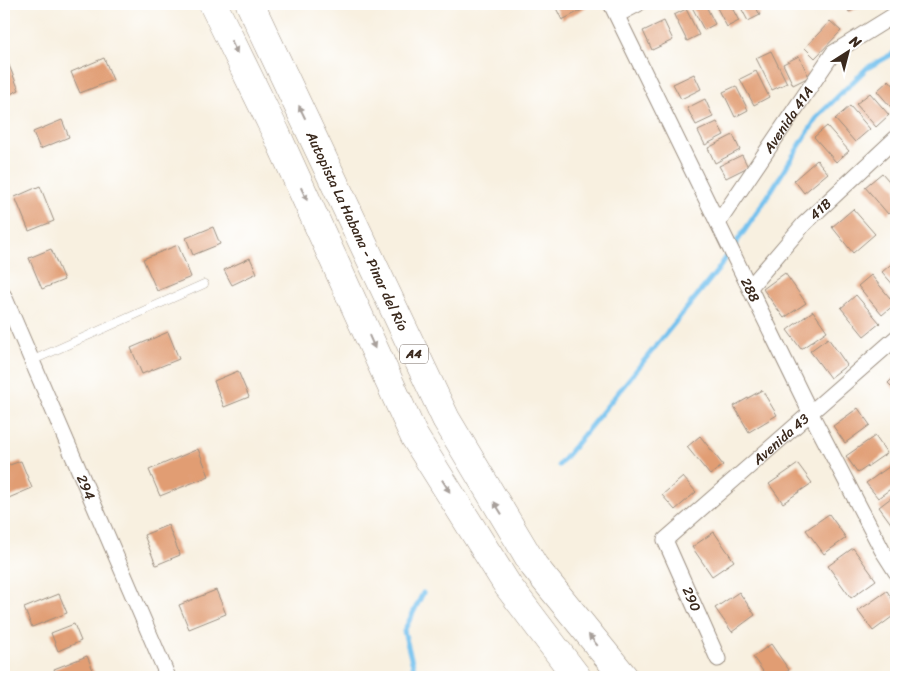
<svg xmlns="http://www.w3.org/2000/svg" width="900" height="681" font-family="Sriracha,sans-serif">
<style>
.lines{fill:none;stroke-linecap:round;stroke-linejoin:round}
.stream{stroke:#73c1ee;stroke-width:5}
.building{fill:#e19d73}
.lane-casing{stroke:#9a8d7f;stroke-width:9}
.street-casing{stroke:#9a8d7f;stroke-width:17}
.highway-casing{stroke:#9a8d7f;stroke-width:29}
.lane{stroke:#fff;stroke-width:8}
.street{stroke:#fff;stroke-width:15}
.highway{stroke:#fff;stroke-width:28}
.oneway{fill:#a79f9a}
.labels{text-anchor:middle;stroke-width:4;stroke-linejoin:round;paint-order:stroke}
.shield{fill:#fff;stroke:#766a62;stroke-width:1}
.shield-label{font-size:12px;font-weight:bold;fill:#3b2a1e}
.street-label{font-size:14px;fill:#3b2a1e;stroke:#fff}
</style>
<rect width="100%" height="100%" fill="#fff"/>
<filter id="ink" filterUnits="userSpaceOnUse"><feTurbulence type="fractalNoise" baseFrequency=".02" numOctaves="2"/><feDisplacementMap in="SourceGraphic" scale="10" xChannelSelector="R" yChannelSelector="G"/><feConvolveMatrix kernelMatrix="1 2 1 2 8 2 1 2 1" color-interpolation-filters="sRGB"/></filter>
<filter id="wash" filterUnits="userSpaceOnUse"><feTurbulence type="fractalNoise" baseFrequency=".0096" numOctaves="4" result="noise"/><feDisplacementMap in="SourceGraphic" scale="20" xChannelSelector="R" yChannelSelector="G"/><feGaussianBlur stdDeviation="1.12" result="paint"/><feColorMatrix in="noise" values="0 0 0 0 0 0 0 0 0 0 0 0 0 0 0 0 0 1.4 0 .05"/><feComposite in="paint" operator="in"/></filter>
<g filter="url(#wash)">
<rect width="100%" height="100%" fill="#f8f0e0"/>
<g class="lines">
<g class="stream">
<polyline points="559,465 717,271 766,199 818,116 867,68 896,52"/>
<polyline points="416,677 404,631 423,593"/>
</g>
</g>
<g id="blocks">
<g class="building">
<polygon points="554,4 584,4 586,8 562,20"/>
<polygon points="698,4 705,4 715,24 704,30 692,7"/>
<polygon points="715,4 730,4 739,21 727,27"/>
<polygon points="739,4 754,4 760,15 748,21"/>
<polygon points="845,4 865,4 849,12"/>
<polygon points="686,9 699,35 687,41 674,15"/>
<polygon points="664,21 673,40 652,50 643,31"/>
<polygon points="830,21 841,31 815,58 805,48"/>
<polygon points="771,51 787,83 772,90 756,58"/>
<polygon points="4,53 19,90 4,97"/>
<polygon points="799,56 809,77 793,85 783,64"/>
<polygon points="104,58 113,80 80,93 71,72"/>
<polygon points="756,71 769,97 754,105 740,79"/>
<polygon points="694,74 701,89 681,99 673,84"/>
<polygon points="889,80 896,88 896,113 877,91"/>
<polygon points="736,86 748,110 735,117 723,92"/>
<polygon points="870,93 889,115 876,127 856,104"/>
<polygon points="705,99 713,117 696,125 687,108"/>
<polygon points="850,106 870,129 855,142 835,119"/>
<polygon points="62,120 69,137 40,149 33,132"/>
<polygon points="717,122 724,135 705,145 698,131"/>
<polygon points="827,126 849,151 836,162 814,137"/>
<polygon points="733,135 740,150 715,163 708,148"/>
<polygon points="742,155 748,167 726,178 719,166"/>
<polygon points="817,160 828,173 804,193 794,180"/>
<polygon points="882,173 896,189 896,207 888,214 865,187"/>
<polygon points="40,186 54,221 29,231 15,197"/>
<polygon points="853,209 875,234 853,253 832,227"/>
<polygon points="213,227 220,244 193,255 186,238"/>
<polygon points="178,245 191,277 157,291 143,259"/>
<polygon points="51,249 64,280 42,289 29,258"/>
<polygon points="250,258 257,273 232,285 224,270"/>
<polygon points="896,260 896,288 882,272"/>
<polygon points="785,273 806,303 784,318 763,289"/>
<polygon points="871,275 895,304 882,315 858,286"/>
<polygon points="856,295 880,323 864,336 841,308"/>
<polygon points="813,311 827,331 801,349 787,330"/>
<polygon points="168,332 179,359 142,374 131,348"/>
<polygon points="828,338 847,365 830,378 810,351"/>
<polygon points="238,371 249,397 224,407 214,381"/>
<polygon points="896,375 896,391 888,383"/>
<polygon points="762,390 777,415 749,432 734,406"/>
<polygon points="858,408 870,425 845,443 833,426"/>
<polygon points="700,436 723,465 710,475 687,447"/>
<polygon points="875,436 887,453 858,473 846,456"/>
<polygon points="198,449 209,476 160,496 149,470"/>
<polygon points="21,461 32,488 4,500 4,467"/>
<polygon points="896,462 896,485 878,498 866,483"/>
<polygon points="798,464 812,483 783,503 769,484"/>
<polygon points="683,477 696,492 675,510 662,495"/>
<polygon points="896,494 896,528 895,529 879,507"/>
<polygon points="829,514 846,538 824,554 806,530"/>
<polygon points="168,525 180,555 156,565 144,535"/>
<polygon points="714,532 734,561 712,576 692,547"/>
<polygon points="853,548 876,580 851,598 828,566"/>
<polygon points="216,590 226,614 189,629 179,605"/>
<polygon points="887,591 896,605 896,614 873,631 858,611"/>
<polygon points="739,592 755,615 732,632 715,608"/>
<polygon points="59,594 67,613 32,627 24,608"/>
<polygon points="74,624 81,641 58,651 51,633"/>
<polygon points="771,644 789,670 780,677 767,677 753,657"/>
<polygon points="87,656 96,677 57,677 54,669"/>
</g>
</g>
</g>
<g filter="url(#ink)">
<use href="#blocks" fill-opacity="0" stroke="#9a8d7f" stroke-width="1"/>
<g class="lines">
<defs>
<polyline id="lane" points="31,361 204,284"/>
<g id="street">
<path id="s1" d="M611 4 811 414 882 550 896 572"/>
<polyline points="617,15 638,4"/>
<path id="s2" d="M718 223 833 53 896 14"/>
<path id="s3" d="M750 287 804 224 896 138"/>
<path id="s4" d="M4 296 168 677"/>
<path id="s5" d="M718 659 665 540 896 338"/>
</g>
<g id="highway">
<polyline points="213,4 276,133 414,436 508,586 577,677"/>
<path id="s6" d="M250 4 446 419 534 566 624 677"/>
</g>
</defs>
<use href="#lane" class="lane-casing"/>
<use href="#street" class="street-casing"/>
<use href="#highway" class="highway-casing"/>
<use href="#lane" class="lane"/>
<use href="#street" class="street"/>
<use href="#highway" class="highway"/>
</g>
<defs><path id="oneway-solid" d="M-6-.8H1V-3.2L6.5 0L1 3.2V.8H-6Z" transform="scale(1.25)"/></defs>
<g class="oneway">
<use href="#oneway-solid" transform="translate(234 47) rotate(64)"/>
<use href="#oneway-solid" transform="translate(302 112) rotate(-116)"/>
<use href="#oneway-solid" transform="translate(304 194) rotate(65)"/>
<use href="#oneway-solid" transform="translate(372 342) rotate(66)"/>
<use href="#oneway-solid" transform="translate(446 486) rotate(58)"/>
<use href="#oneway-solid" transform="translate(498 508) rotate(-122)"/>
<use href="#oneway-solid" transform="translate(593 640) rotate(-129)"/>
</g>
</g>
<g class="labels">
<rect class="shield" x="400" y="344.5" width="28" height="19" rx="4"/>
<g class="shield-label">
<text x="414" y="358">A4</text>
</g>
<g class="street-label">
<text dy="5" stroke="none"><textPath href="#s2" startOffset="125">Avenida 41A</textPath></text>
<text dy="5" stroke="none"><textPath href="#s3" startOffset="105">41B</textPath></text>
<text dy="5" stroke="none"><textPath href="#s6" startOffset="251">Autopista La Habana - Pinar del Río</textPath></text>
<text dy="5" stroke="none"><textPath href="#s1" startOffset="318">288</textPath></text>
<text dy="5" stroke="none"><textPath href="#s5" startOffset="284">Avenida 43</textPath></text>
<text dy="5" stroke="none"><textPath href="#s4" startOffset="208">294</textPath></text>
<text transform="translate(692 599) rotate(66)" y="5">290</text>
</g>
</g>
<rect width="900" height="681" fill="none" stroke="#fff" stroke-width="20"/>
<g transform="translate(848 52) rotate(36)" stroke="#ffffff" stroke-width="4" paint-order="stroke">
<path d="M0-4L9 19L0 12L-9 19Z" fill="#3b2a1e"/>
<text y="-8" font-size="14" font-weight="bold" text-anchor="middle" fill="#3b2a1e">N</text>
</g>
</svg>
